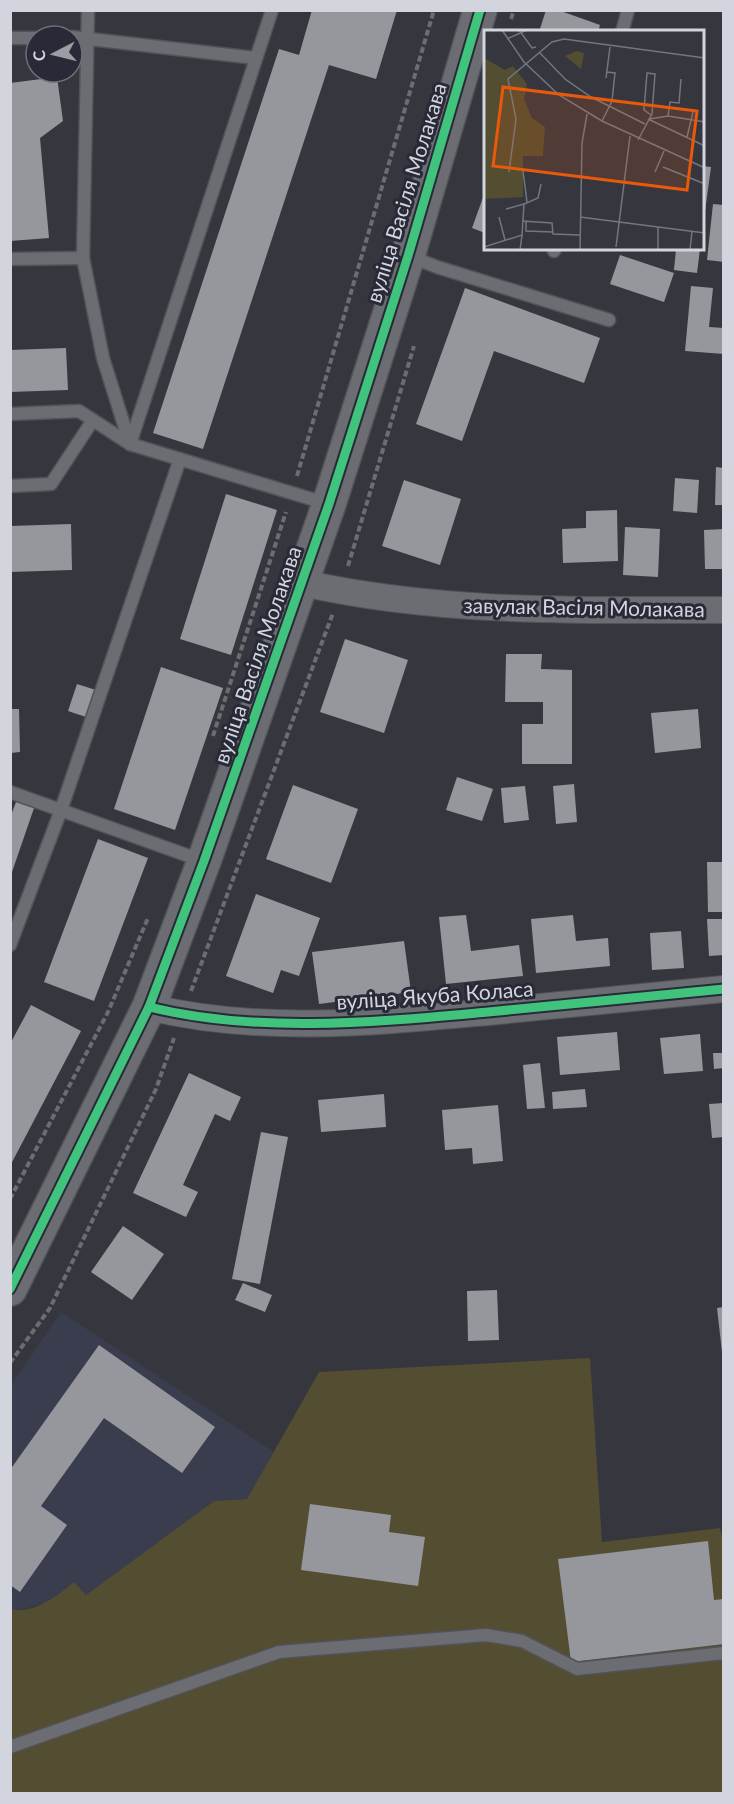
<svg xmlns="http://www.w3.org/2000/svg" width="734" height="1804" font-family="Lato,sans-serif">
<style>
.built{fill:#393d4e}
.green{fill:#534d32}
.building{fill:#95979d}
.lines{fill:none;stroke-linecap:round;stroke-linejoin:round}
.lane-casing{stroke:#525359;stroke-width:15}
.street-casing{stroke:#525359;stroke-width:28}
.secondary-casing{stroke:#525359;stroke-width:36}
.path{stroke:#6c6d72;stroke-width:4;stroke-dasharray:6 3;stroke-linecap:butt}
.lane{stroke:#6c6d73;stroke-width:12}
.street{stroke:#6c6d73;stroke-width:26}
.secondary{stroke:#6c6d73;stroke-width:33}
.cycleway-casing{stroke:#282b37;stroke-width:13}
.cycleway{stroke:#40c37c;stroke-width:9}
.labels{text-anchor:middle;stroke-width:6;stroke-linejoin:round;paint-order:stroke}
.street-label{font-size:21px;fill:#d2d5dd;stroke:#282b37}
.inset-road{fill:none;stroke:#74767e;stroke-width:1.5}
.view{fill:#e8590c;fill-opacity:0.15;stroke:#e8590c;stroke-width:3}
.inset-edge{fill:none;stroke:#d2d5dd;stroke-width:3}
</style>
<rect width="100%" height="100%" fill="#36373e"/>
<polygon class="built" points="61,1312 274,1452 247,1499 214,1501 86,1595 74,1582 51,1601 18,1611 11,1609 11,1385"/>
<path class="green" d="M590 1358 602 1542 720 1528 724 1546 723 1793H11L10 1609C33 1615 57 1596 74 1582L86 1595 214 1501 247 1499 319 1372Z"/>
<g class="building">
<polygon points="312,10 397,10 376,79 329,65 203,449 153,433 279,49 299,55"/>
<polygon points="546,10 558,10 600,25 598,32 539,32"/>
<polygon points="57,77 63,121 40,138 49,238 10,241 10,83"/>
<polygon points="702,166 711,167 704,219 702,219"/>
<polygon points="485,192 485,233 472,228"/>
<polygon points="713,204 724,205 724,262 707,260"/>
<polygon points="676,249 700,249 697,273 674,270"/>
<polygon points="620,255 674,273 664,302 610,284"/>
<polygon points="691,286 713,288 709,327 724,328 724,354 685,351"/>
<polygon points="465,288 600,338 584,383 494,351 462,441 416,424"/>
<polygon points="66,348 68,390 10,392 10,350"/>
<polygon points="716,467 724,468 724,505 715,505"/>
<polygon points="675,478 699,480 697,513 673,511"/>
<polygon points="404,480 461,499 440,565 382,546"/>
<polygon points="226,494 277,510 231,655 180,639"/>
<polygon points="617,510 618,561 563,563 562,529 586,528 586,511"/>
<polygon points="71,524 72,570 10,572 10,526"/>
<polygon points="625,527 660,529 658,577 623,575"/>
<polygon points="724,529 724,569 705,569 704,530"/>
<polygon points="345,639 408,660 384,733 320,712"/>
<polygon points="506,654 542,654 541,669 572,670 572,764 522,764 522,724 543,724 543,702 505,702"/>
<polygon points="161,667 223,688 175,830 114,809"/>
<polygon points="77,684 99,691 89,718 68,711"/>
<polygon points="10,709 19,709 20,752 10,753"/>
<polygon points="698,709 701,748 655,753 651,713"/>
<polygon points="457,777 493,789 482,821 446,810"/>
<polygon points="574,784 577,822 556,824 553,786"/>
<polygon points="293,785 358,809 331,883 266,859"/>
<polygon points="525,786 529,820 504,823 501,788"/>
<polygon points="16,802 34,808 11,875 10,818"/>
<polygon points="98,839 148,858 94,1001 44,982"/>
<polygon points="707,862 724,862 724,912 708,912"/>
<polygon points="256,894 320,918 299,976 281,970 273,993 226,976"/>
<polygon points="466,915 471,951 519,945 523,976 446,984 439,917"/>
<polygon points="573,915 576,941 608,938 610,966 536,973 531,919"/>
<polygon points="707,919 724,919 724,955 709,956"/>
<polygon points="681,931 684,968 652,970 650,933"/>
<polygon points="404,941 411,992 319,1004 312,952"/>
<polygon points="31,1005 81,1031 10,1166 10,1044"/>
<polygon points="617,1032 620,1070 560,1075 557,1037"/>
<polygon points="700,1034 703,1071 664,1074 660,1038"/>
<polygon points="713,1053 724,1053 724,1068 714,1069"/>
<polygon points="540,1063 545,1108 527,1109 523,1065"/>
<polygon points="189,1073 241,1097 230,1121 215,1114 183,1185 198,1192 186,1217 133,1193"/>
<polygon points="585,1089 587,1107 553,1109 552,1092"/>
<polygon points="384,1094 386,1127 321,1132 318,1100"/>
<polygon points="724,1103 724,1137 712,1138 709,1104"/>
<polygon points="498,1105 503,1161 473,1164 472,1148 445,1150 442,1110"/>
<polygon points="261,1132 288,1137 260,1284 232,1279"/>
<polygon points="123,1226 164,1254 132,1300 91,1272"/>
<polygon points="243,1283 272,1295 265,1312 235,1300"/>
<polygon points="497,1290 499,1340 468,1341 467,1291"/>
<polygon points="724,1307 724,1352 722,1352 717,1308"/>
<polygon points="99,1345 215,1427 182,1473 104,1418 41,1506 67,1525 20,1592 10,1585 10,1470"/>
<polygon points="310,1504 391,1515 389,1532 425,1537 418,1586 301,1570"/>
<polygon points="708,1541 714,1600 724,1599 724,1644 571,1662 558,1559"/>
</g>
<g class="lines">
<defs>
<g id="lane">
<polyline points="88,10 83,258 103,358 130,444"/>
<polyline points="622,32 628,10"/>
<polyline points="72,37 256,58"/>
<polyline points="13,38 36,38"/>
<polyline points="554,251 555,249"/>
<polyline points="409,256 437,267 609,320"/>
<polyline points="10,259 83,258"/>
<polyline points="10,414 79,411 130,444 328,504"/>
<polyline points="130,444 272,10"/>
<polyline points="10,486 51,484 93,420"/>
<polyline points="10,792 203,861"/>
<polyline points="10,945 61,810 180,459"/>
<polyline points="10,1747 279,1652 486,1635 522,1641 577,1669 724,1653"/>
</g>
<g id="street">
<path d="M303 583C441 614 583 610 724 610"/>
<path d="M149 1007C259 1034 376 1022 488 1012 567 1004 645 997 724 989"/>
</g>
<polyline id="secondary" points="10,1289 149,1007 204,861 329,504 408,256 480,10"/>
</defs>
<use href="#lane" class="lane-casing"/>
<use href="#street" class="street-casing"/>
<use href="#secondary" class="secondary-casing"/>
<g class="path">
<polyline points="511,19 514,10"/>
<polyline points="297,476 434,10"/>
<polyline points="348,566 414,346"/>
<polyline points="213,736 286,512"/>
<polyline points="191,991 333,613"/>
<polyline points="10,1199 108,1012 148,918"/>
<polyline points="10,1363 50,1308 156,1089 174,1038"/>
</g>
<use href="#lane" class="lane"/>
<use href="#street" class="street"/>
<use href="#secondary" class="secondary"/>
<defs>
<g id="cycleway">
<path d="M149 1007C259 1034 376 1022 488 1012 567 1004 645 997 724 989"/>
<polyline points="10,1289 149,1007 204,861 329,504 408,256 480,10"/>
</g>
</defs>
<use href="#cycleway" class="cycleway-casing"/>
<use href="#cycleway" class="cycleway"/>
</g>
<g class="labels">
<g class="street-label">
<text transform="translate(407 193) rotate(-73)" y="7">вуліца Васіля Молакава</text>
<text transform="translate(584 608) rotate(1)" y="7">завулак Васіля Молакава</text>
<text transform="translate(258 655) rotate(-71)" y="7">вуліца Васіля Молакава</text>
<text transform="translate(435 996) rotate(-4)" y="7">вуліца Якуба Коласа</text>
</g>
</g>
<g transform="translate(484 30)">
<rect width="220" height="220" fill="#36373e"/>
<path d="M93 21 100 23 97 39 81 26ZM0 28 21 40 29 36 31 39 43 54 40 69 48 88 61 97 59 126H39V167L0 169Z" fill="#534d32"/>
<path class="inset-road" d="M18 0 40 32 75 65 118 91 221 138M35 0 48 18 52 17M23 9 43 0M56 23 81 49 107 67 161 94M122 48 126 17M184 86 186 72 195 73 197 49M164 89 221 116M165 89 184 86 221 92M118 91 128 71 131 43 123 42M203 107 209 82M154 110 168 84 171 44 163 43 160 80 167 85M179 137 221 154M39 141 43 172M25 142 32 89 24 49 68 12 80 9 221 28M171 142 180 121M22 179 40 174M15 187 21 210M96 187 221 203M38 191 68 193 69 204 96 205M42 192V201L69 202M38 205 40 174 54 168 57 154M0 217 38 205 36 220M132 217 146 106M96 220 98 113 103 84M174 220V197M206 220 208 201"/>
<path class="view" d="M19 57 213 81 203 160 9 136Z"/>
<rect width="220" height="220" class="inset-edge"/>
</g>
<rect width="734" height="1804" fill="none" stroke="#d2d5dd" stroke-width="24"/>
<g transform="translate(54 54) rotate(263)"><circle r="28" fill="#282b37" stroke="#6c6f79" stroke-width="1.5"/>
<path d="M0-4.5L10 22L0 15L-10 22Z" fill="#9b9ea5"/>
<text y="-9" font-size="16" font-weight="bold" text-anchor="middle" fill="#d2d5dd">С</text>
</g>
</svg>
